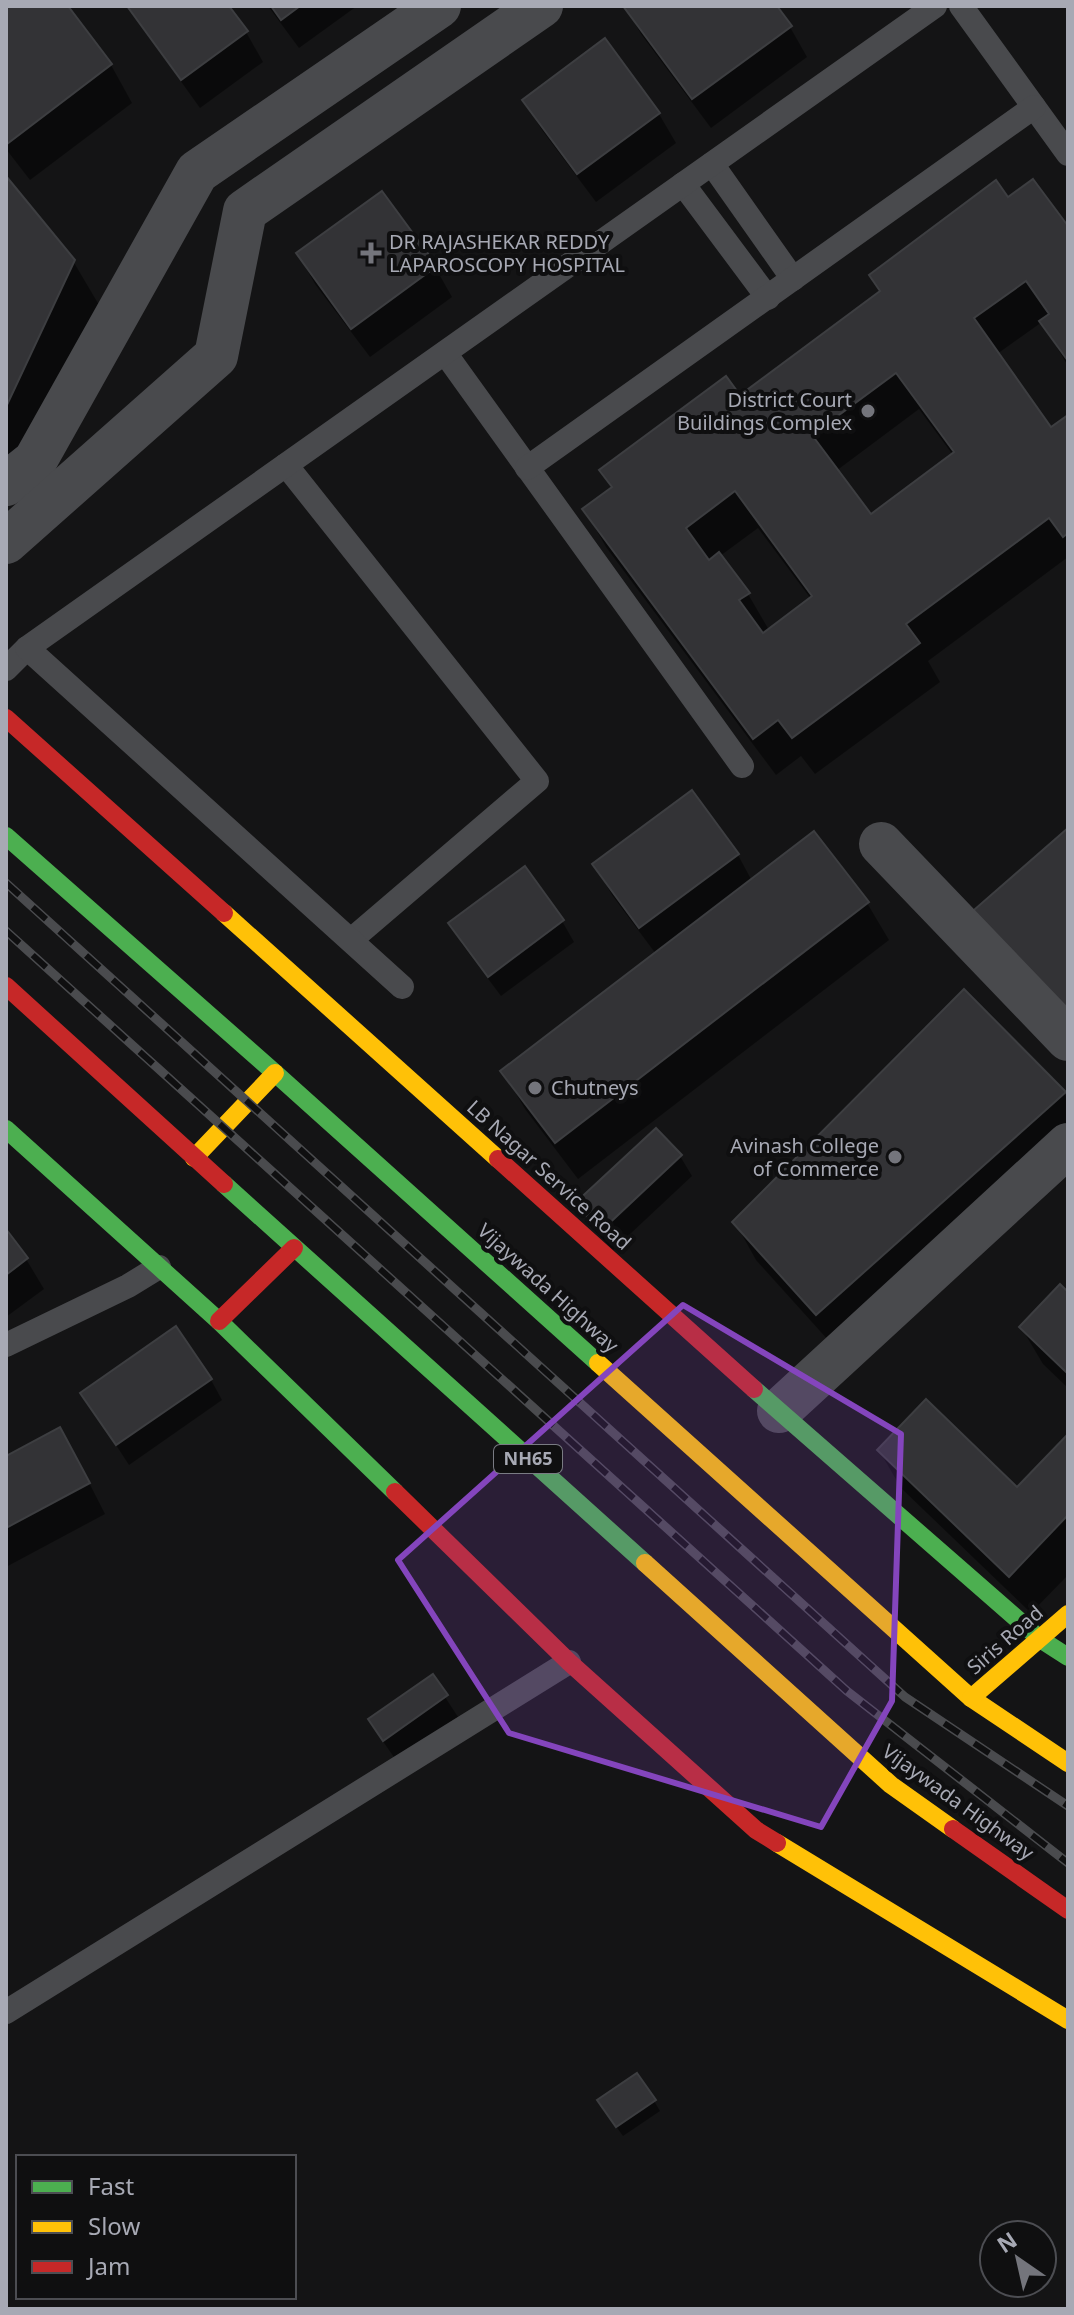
<svg xmlns="http://www.w3.org/2000/svg" width="1074" height="2315" font-family="'Noto Sans',sans-serif">
<style>
.shadow{fill:#0007;fill-rule:evenodd}
.building{fill:#333336;stroke:#3d3e41;stroke-width:2;fill-rule:evenodd}
.lines{fill:none;stroke-linecap:round;stroke-linejoin:round}
.lane{stroke:#494a4d;stroke-width:24}
.street{stroke:#494a4d;stroke-width:44}
.fast{stroke:#4caf50;stroke-width:18}
.slow{stroke:#ffc107;stroke-width:18}
.jam{stroke:#c62828;stroke-width:18}
.rail-casing{stroke:#4a4b4e;stroke-width:9}
.rail{stroke:#0f0f10;stroke-width:6;stroke-dasharray:18;stroke-linecap:butt}
.marked{fill:#8445bd;fill-opacity:0.2;stroke:#8445bd;stroke-width:6;stroke-linejoin:round}
.poi-dot{fill:#74757c;stroke:#0f0f10;stroke-width:3}
.labels{text-anchor:middle;stroke-width:8;stroke-linejoin:round;paint-order:stroke}
.shield{fill:#0f0f10;stroke:#797b83;stroke-width:2}
.shield-label{font-size:18px;font-weight:bold;fill:#a7a9b4}
.poi-label{font-size:20px;fill:#a7a9b4;stroke:#0f0f10;text-anchor:start}
.street-label{font-size:20px;fill:#a7a9b4;stroke:#0f0f10}
</style>
<rect width="100%" height="100%" fill="#141415"/>
<g class="shadow">
<polygon points="6,6 66,6 111,65 132,103 30,180 6,149"/>
<polygon points="127,6 227,6 246,32 263,62 200,108"/>
<polygon points="268,6 357,6 299,48"/>
<polygon points="625,6 775,6 790,27 807,57 711,128 641,34"/>
<polygon points="524,101 659,114 676,143 596,202 542,130"/>
<polygon points="6,179 73,261 102,310 6,478"/>
<path d="M1008 200 1068 229V366L1042 322 997 354 1051 430 1068 417V557L928 661 940 682 815 774 801 756 776 775 606 547 585 510 613 489 602 471 740 398ZM919 409 953 455 870 517 836 471ZM758 528 811 599 769 630 748 594 720 556Z"/>
<polygon points="298,254 435,267 452,297 370,357 315,284"/>
<polygon points="692,793 738,855 752,881 867,903 889,940 578,1179 525,1109 503,1071 656,954 612,895 595,865"/>
<polygon points="524,869 562,921 574,942 501,996 462,944 451,924"/>
<polygon points="1064,1093 1068,1099 1068,1146 838,1351 756,1260 735,1222"/>
<polygon points="680,1156 692,1176 613,1250 589,1225"/>
<polygon points="6,1232 26,1259 44,1289 6,1317"/>
<polygon points="1068,1294 1068,1388 1043,1364 1021,1327"/>
<polygon points="211,1380 222,1400 129,1465 83,1394"/>
<polygon points="1068,1437 1068,1575 1031,1613 901,1488 879,1450 1017,1490"/>
<polygon points="6,1458 77,1459 105,1514 6,1567"/>
<polygon points="432,1677 458,1717 396,1760 382,1740"/>
<polygon points="654,2101 660,2111 623,2136 605,2111"/>
</g>
<g class="building">
<polygon points="6,6 68,6 112,64 7,144"/>
<polygon points="127,6 229,6 248,31 181,80"/>
<polygon points="271,6 300,6 281,20"/>
<polygon points="623,6 777,6 792,26 692,99"/>
<polygon points="605,38 660,113 577,174 522,100"/>
<polygon points="6,176 75,260 6,407"/>
<path d="M1033 179 1068 226V361L1039 321 1049 314 1026 281 974 318 1051 427 1068 415V533L1063 537 1049 518 906 624 920 643 792 738 778 720 753 739 582 509 612 487 599 470 726 376 740 395 880 291 869 275 996 180 1008 197ZM896 373 954 452 871 514 812 435ZM735 491 812 596 763 633 739 600 750 593 719 552 709 560 686 528Z"/>
<polygon points="382,191 437,266 351,329 296,253"/>
<polygon points="692,790 739,854 639,928 592,864"/>
<polygon points="1068,828 1068,1033 967,916"/>
<polygon points="814,831 869,902 555,1143 500,1071"/>
<polygon points="525,866 564,920 488,977 448,923"/>
<polygon points="964,989 1066,1092 816,1315 732,1222"/>
<polygon points="656,1128 682,1155 601,1231 574,1204"/>
<polygon points="6,1229 28,1258 6,1275"/>
<polygon points="1060,1284 1068,1292 1068,1374 1019,1327"/>
<polygon points="176,1326 212,1379 116,1445 80,1393"/>
<polygon points="926,1399 1017,1487 1068,1434 1068,1515 1009,1577 877,1450"/>
<polygon points="60,1427 90,1483 6,1528 6,1456"/>
<polygon points="433,1674 448,1695 383,1741 368,1719"/>
<polygon points="637,2073 656,2100 616,2127 597,2100"/>
</g>
<g class="lines">
<g class="lane">
<polyline points="961,6 1068,154"/>
<polyline points="712,164 793,279"/>
<polyline points="683,184 768,298"/>
<polyline points="445,353 742,766"/>
<polyline points="286,465 537,781 351,940"/>
<polyline points="527,468 1034,107"/>
<polyline points="6,669 27,648"/>
<polyline points="402,987 27,648 935,6"/>
<polyline points="6,1345 128,1286 159,1267"/>
<polyline points="6,2012 569,1662"/>
</g>
<g class="street">
<polyline points="6,484 35,461 197,172 439,6"/>
<polyline points="6,542 216,356 245,211 541,6"/>
<polyline points="881,844 1068,1039"/>
<polyline points="779,1411 1068,1145"/>
</g>
<g class="fast">
<polyline points="6,836 275,1073 598,1363"/>
<polyline points="6,1129 219,1321 395,1492"/>
<polyline points="224,1184 645,1563"/>
<polyline points="754,1389 1040,1639 1068,1657"/>
</g>
<g class="slow">
<polyline points="224,913 498,1159"/>
<polyline points="194,1158 275,1073"/>
<polyline points="598,1363 971,1698 1068,1763"/>
<polyline points="645,1563 891,1785 953,1829"/>
<polyline points="971,1698 1068,1614"/>
<polyline points="777,1843 1068,2020"/>
</g>
<g class="jam">
<polyline points="6,718 224,913"/>
<polyline points="6,986 224,1184"/>
<polyline points="498,1159 754,1389"/>
<polyline points="219,1321 294,1248"/>
<polyline points="395,1492 569,1662 756,1830 777,1843"/>
<polyline points="953,1829 1068,1910"/>
</g>
<defs>
<g id="rail">
<polyline points="6,883 905,1697 1068,1806"/>
<polyline points="6,931 847,1691 1068,1863"/>
</g>
</defs>
<use href="#rail" class="rail-casing"/>
<use href="#rail" class="rail"/>
</g>
<path class="marked" d="M683 1305 901 1434 892 1701 821 1827 509 1733 398 1560Z"/>
<g class="poi-dot">
<path d="M367 241h8v8h8v8h-8v8h-8v-8h-8v-8h8z"/>
<circle cx="868" cy="411" r="8"/>
<circle cx="535" cy="1088" r="8"/>
<circle cx="895" cy="1157" r="8"/>
</g>
<g class="labels">
<rect class="shield" x="494" y="1445" width="68" height="28" rx="6"/>
<g class="shield-label">
<text x="528" y="1465">NH65</text>
</g>
<g class="poi-label">
<text x="389" y="249">DR RAJASHEKAR REDDY<tspan x="389" dy="23">LAPAROSCOPY HOSPITAL</tspan></text>
<text x="852" y="407" text-anchor="end">District Court<tspan x="852" dy="23">Buildings Complex</tspan></text>
<text x="551" y="1095">Chutneys</text>
<text x="879" y="1153" text-anchor="end">Avinash College<tspan x="879" dy="23">of Commerce</tspan></text>
</g>
<g class="street-label">
<text transform="translate(549 1175) rotate(42)" y="7">LB Nagar Service Road</text>
<text transform="translate(548 1288) rotate(42)" y="7">Vijaywada Highway</text>
<text transform="translate(1005 1640) rotate(-41)" y="7">Siris Road</text>
<text transform="translate(958 1802) rotate(36)" y="7">Vijaywada Highway</text>
</g>
</g>
<rect width="1074" height="2315" fill="none" stroke="#a7a9b4" stroke-width="16"/>
<rect x="16" y="2155" width="280" height="144" fill="#0f0f10" stroke="#4c4d52" stroke-width="2"/>
<rect x="32" y="2181" width="40" height="12" fill="#4caf50" stroke="#4c4d52" stroke-width="2"/>
<text x="88" y="2195" font-size="24" fill="#a7a9b4">Fast</text>
<rect x="32" y="2221" width="40" height="12" fill="#ffc107" stroke="#4c4d52" stroke-width="2"/>
<text x="88" y="2235" font-size="24" fill="#a7a9b4">Slow</text>
<rect x="32" y="2261" width="40" height="12" fill="#c62828" stroke="#4c4d52" stroke-width="2"/>
<text x="88" y="2275" font-size="24" fill="#a7a9b4">Jam</text>
<g transform="translate(1018 2259) rotate(326)"><circle r="38" fill="#0f0f10" stroke="#4c4d52" stroke-width="2"/>
<path d="M0-6L14 30L0 20L-14 30Z" fill="#74757c"/>
<text y="-12" font-size="22" font-weight="bold" text-anchor="middle" fill="#a7a9b4">N</text>
</g>
</svg>
